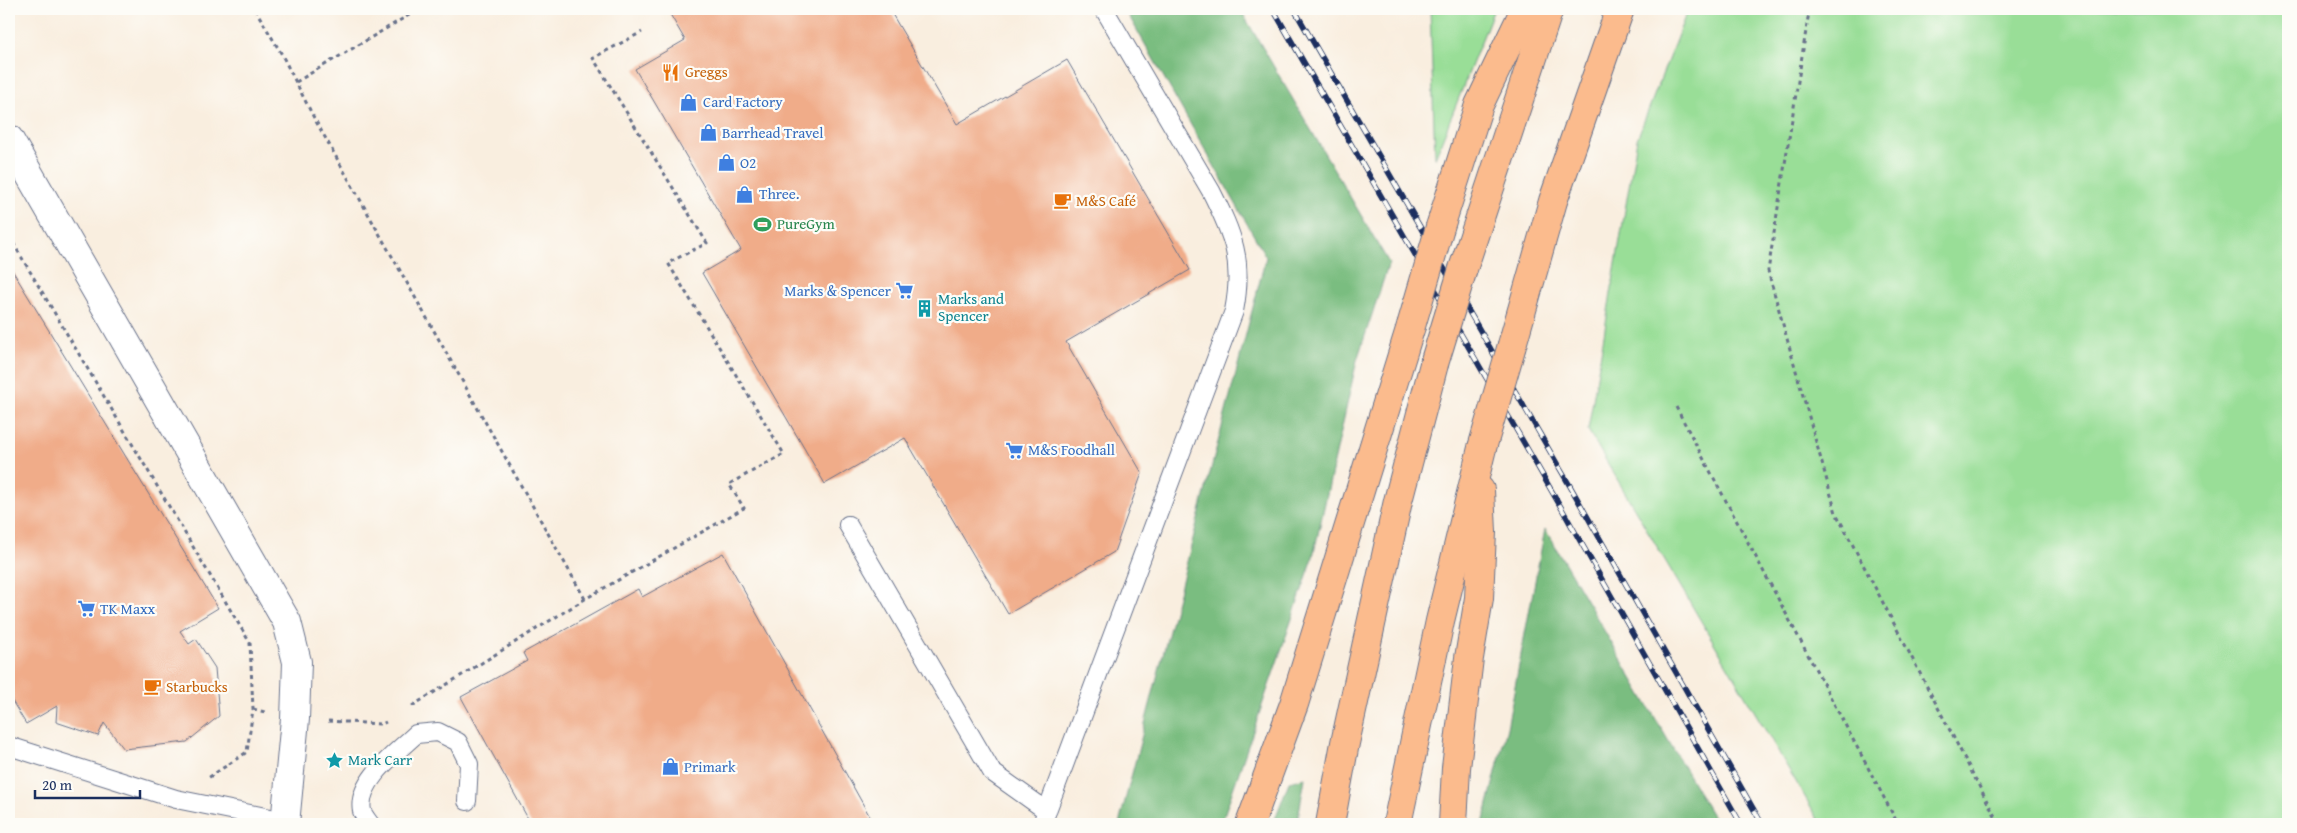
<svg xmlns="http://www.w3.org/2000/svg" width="2297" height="833" font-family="'Gentium Book Plus',serif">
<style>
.green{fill:#99de97;stroke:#5a867a}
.forest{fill:#7abd80;stroke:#4a766f}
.building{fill:#f0ac89}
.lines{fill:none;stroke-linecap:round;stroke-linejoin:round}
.service-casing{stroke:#69728b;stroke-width:20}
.minor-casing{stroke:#69728b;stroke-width:30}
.primary-casing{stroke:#69728b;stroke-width:30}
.path{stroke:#69728b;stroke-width:3;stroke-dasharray:4 4;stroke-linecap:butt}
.service{stroke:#fff;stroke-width:18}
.minor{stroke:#fff;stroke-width:28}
.primary{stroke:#fbbb8d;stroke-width:28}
.rail-casing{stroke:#1b2f5e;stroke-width:5.5}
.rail{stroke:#fdfcf7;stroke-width:4;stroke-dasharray:11;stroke-linecap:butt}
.primary-bridge-casing{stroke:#69728b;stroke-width:30;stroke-linecap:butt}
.primary-bridge{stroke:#fbbb8d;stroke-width:28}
.labels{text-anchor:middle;stroke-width:4.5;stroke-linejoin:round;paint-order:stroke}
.food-label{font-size:15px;fill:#c56008;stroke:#fdfcf7;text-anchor:start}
.shop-label{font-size:15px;fill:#366cbe;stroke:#fdfcf7;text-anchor:start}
.leisure-label{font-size:15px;fill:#27864d;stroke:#fdfcf7;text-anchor:start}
.culture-label{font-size:15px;fill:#0d838f;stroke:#fdfcf7;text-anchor:start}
</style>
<rect width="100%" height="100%" fill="#fdfcf7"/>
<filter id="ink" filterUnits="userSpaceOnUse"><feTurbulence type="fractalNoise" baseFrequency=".02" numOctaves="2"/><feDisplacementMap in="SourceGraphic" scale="10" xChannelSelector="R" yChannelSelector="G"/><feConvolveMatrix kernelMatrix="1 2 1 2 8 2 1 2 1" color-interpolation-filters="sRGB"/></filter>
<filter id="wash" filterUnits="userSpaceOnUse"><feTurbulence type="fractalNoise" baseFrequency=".0096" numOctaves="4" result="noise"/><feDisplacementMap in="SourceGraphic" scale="20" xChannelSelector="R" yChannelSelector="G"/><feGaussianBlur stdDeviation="1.12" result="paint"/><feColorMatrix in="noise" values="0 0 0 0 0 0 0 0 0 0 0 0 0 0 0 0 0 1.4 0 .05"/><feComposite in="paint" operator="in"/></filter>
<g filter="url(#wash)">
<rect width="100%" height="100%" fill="#f9eedf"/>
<g class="green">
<polygon points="1430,9 1494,9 1435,158"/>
<polygon points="1688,9 2288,9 2288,824 1821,824 1588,430 1637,139"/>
</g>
<g class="forest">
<polygon points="1125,9 1240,9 1389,263 1357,360 1312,561 1221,824 1119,824 1266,257"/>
<polygon points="1545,529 1717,824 1483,824 1507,728"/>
<polygon points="1305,778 1297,824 1273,824 1289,782"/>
</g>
<g id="blocks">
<g class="building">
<polygon points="667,9 889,9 957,124 1067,60 1190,270 1066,342 1142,473 1114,552 1008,614 905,438 825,484 702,273 741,250 635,69 685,40"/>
<polygon points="9,265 218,608 180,631 189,644 196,639 215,668 219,716 187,742 124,749 104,723 98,736 56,722 57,706 26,724 9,696"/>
<polygon points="723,553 874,824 531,824 461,697 527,661 523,653 638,589 642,597"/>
</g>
</g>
</g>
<g filter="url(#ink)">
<use href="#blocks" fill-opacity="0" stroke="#69728b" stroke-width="1"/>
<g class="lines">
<defs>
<g id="service">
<polyline points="848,525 992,772 1047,811"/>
<polyline points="9,746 176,799 285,821"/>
<path d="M370 824C367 820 363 815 362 811 356 782 397 752 416 734L438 732 458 742 469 764 467 801"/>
<path d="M1042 824 1234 311C1244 260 1233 235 1211 191L1104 9"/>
</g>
<polyline id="minor" points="9,139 287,622 297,662 295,719 285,824"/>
<g id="primary">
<polyline points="1440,227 1479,105 1525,9"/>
<polyline points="1463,269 1549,9"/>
<polyline points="1512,345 1553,201 1620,9"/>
<polyline points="1250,824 1294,704 1411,326"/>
<polyline points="1330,824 1345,743 1398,501 1434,364"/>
<polyline points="1397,824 1440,621 1482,448"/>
<polyline points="1453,824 1456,768 1469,658 1479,598 1482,532 1480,490"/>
</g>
</defs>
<use href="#service" class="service-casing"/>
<use href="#minor" class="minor-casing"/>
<use href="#primary" class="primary-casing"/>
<g class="path">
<polyline points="255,9 281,53 313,116 585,599"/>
<polyline points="1811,9 1808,18 1768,271 1836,513 1999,824"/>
<polyline points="296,82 419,9"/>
<polyline points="9,236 250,643 253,709 247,752 208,778"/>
<polyline points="1676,407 1898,824"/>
<polyline points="412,706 585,599 744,508 729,484 784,454 668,263 707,243 593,58 642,32"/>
<polyline points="253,709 265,712"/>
<polyline points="328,721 382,724 386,722"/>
</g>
<use href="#service" class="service"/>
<use href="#minor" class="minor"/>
<use href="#primary" class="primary"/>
<defs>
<g id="rail">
<polyline points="1273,9 1554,495 1741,824"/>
<polyline points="1294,9 1570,486 1762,824"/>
</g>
</defs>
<use href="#rail" class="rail-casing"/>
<use href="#rail" class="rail"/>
<defs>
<g id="primary-bridge">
<polyline points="1411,326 1440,227"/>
<polyline points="1434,364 1463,269"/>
<polyline points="1482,448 1512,345"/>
</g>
</defs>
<use href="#primary-bridge" class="primary-bridge-casing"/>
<use href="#primary-bridge" class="primary-bridge"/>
</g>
</g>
<defs>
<symbol id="restaurant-bare" viewBox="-9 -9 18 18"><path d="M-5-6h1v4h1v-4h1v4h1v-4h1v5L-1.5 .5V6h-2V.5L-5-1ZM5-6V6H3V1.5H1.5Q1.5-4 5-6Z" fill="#e8710a" stroke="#fdfcf7" stroke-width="2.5" paint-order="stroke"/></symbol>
<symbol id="shop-bare" viewBox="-9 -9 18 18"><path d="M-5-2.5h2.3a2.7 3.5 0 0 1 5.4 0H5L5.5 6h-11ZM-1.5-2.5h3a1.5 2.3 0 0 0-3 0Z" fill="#3f7fe0" stroke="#fdfcf7" stroke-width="2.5" paint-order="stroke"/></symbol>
<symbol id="cafe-bare" viewBox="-9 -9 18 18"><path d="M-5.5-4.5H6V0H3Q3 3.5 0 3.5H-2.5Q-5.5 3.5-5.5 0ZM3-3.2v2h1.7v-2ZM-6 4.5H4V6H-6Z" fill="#e8710a" stroke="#fdfcf7" stroke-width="2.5" paint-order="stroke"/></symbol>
<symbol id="stadium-bare" viewBox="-9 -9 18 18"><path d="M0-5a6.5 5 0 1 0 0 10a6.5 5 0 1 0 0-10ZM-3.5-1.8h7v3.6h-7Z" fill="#2e9e5b" stroke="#fdfcf7" stroke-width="2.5" paint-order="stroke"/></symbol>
<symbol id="supermarket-bare" viewBox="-9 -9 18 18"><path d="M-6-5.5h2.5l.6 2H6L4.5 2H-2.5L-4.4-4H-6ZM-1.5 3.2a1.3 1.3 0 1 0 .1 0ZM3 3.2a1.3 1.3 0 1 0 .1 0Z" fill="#3f7fe0" stroke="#fdfcf7" stroke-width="2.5" paint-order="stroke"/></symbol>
<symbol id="building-bare" viewBox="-9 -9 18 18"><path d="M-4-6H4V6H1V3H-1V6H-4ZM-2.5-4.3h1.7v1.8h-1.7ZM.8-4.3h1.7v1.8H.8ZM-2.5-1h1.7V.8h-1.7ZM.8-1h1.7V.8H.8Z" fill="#0f9aa8" stroke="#fdfcf7" stroke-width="2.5" paint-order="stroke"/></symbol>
<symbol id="sight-bare" viewBox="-9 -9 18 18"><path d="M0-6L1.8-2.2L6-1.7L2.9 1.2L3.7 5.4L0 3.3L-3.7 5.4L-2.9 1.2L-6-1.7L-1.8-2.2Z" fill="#0f9aa8" stroke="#fdfcf7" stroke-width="2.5" paint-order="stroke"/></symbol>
</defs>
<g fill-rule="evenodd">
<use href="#restaurant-bare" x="658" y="60" width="25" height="25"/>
<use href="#shop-bare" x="676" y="90" width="25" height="25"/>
<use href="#shop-bare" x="696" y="120" width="25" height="25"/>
<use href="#shop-bare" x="714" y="150" width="25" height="25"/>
<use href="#shop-bare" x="732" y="182" width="25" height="25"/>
<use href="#cafe-bare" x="1050" y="188" width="25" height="25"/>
<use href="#stadium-bare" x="750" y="212" width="25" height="25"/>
<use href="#supermarket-bare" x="892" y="278" width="25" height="25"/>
<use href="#building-bare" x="912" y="296" width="25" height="25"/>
<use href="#supermarket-bare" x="1002" y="438" width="25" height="25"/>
<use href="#supermarket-bare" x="74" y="596" width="25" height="25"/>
<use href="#cafe-bare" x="140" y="674" width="25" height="25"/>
<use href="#sight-bare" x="322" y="748" width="25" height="25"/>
<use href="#shop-bare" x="658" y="754" width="25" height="25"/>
</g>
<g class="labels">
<g class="food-label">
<text x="685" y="77">Greggs</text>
<text x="1076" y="206">M&amp;S Café</text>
<text x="166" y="692">Starbucks</text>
</g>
<g class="shop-label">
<text x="703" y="107">Card Factory</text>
<text x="722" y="138">Barrhead Travel</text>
<text x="740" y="168">O2</text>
<text x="759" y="199">Three.</text>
<text x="891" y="296" text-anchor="end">Marks &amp; Spencer</text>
<text x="1028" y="455">M&amp;S Foodhall</text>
<text x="100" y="614">TK Maxx</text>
<text x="684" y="772">Primark</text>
</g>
<g class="leisure-label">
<text x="777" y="229">PureGym</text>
</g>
<g class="culture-label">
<text x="938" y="304">Marks and<tspan x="938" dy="17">Spencer</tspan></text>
<text x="348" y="765">Mark Carr</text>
</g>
</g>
<rect width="2297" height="833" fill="none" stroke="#fdfcf7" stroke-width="30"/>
<path d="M35 790v8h105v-8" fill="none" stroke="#1b2f5e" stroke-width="2.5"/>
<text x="42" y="790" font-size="15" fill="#1b2f5e" stroke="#fdfcf7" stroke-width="4" paint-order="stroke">20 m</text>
</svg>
